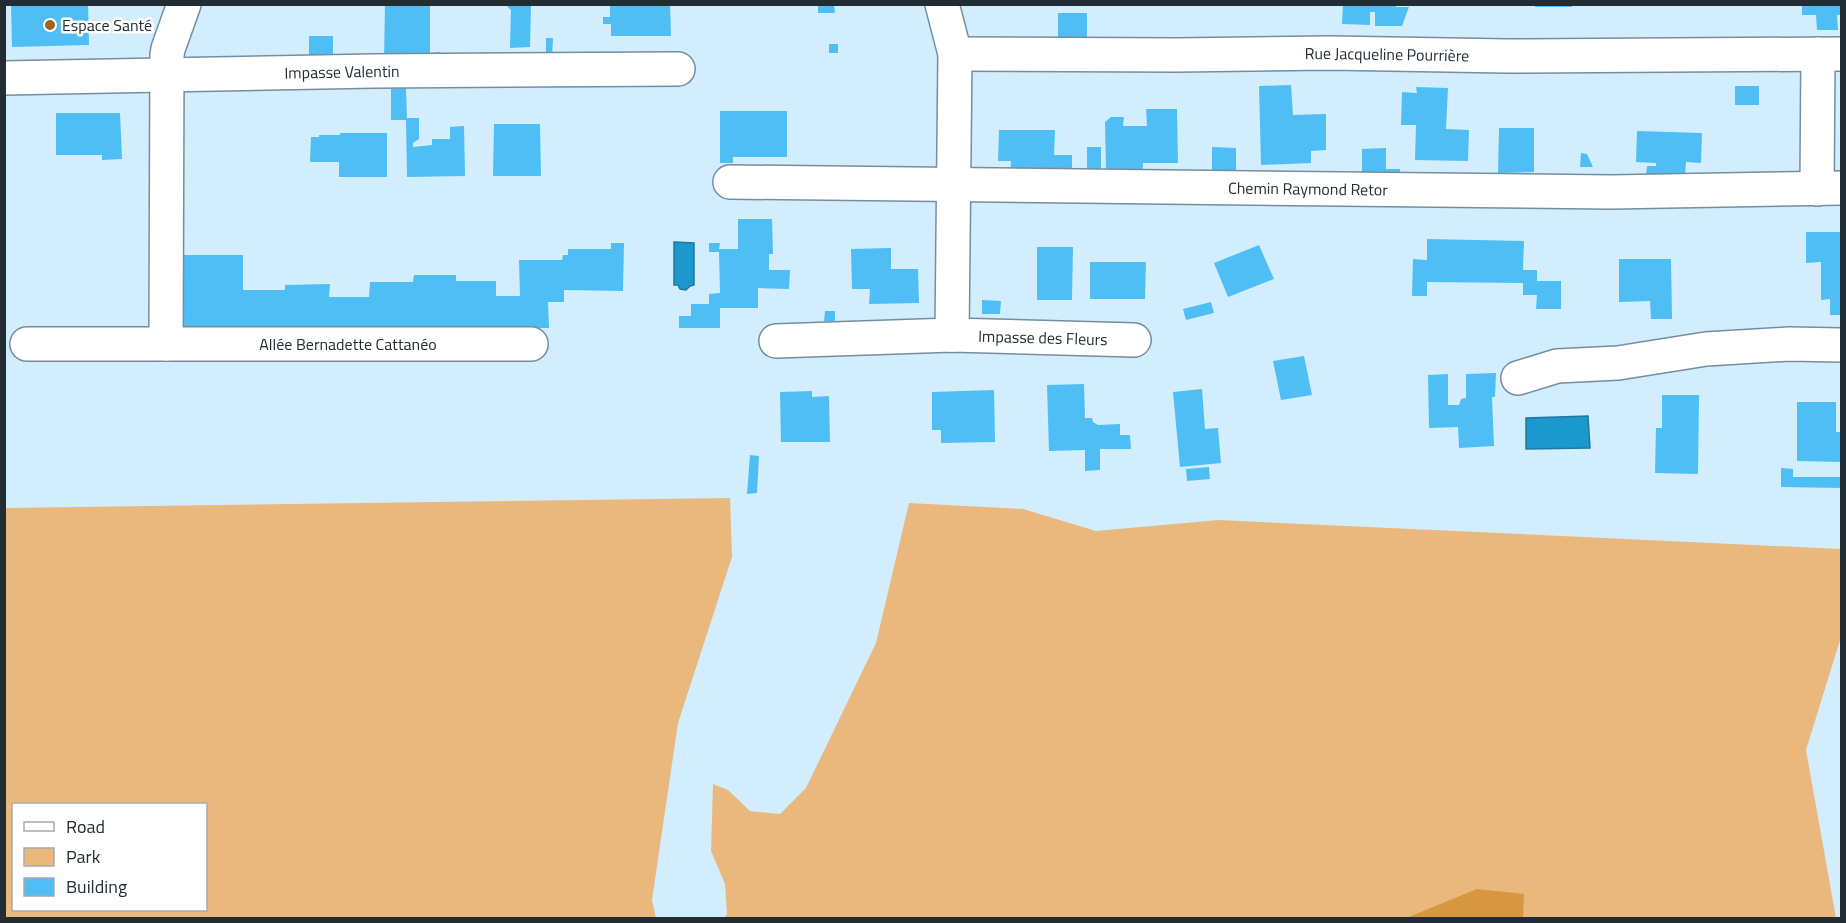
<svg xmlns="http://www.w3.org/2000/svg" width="1846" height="923" font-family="'Titillium Web',sans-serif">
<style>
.green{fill:#eab87d;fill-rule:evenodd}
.forest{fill:#d79741}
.water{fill:#1b99ce;stroke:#1d79a0;stroke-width:1.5}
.building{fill:#4ebef4}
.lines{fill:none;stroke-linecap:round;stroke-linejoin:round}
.minor-casing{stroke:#748e9d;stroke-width:36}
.minor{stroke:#fff;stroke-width:33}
.poi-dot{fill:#9b681e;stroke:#fff;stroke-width:2}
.labels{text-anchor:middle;stroke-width:5;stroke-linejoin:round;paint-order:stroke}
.poi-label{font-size:16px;fill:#222d33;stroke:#fff;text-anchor:start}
.street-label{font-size:16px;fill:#222d33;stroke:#fff}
</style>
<rect width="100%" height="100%" fill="#d2eefe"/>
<g class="green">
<path d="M730 498 732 557 678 723 652 900 656 918H5V508ZM14 804H206V910H14Z"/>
<polygon points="909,503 1023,509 1096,531 1219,520 1841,549 1841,637 1806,750 1836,918 724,918 727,914 725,884 711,851 713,784 728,790 750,811 780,814 806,788 876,643"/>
</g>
<polygon class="forest" points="1477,889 1524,894 1523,918 1406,918"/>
<g class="water">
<polygon points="674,242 694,243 694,285 690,286 686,290 680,289 678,285 674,285"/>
<polygon points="1588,416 1590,448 1526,449 1526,418"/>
</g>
<g class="building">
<polygon points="11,4 88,4 89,45 12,47"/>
<polygon points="385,4 430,4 430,53 440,52 440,61 384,61"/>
<polygon points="505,4 531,4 530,47 510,48 511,10"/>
<polygon points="610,4 670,4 671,36 611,36 611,24 603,24 603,17 610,17"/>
<polygon points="818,4 834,4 835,13 818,13"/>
<polygon points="1343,4 1396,4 1396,7 1409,7 1402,26 1375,26 1375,12 1370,12 1370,25 1342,24"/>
<rect x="1535" y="4" width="37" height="3"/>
<polygon points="1802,5 1842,5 1842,15 1837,15 1838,30 1817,30 1816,15 1802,15"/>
<rect x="1058" y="13" width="29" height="25"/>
<polygon points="309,36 333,36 333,61 309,62"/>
<polygon points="546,38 553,38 552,58 546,58"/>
<rect x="829" y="44" width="9" height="9"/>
<polygon points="1291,85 1293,115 1326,114 1326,150 1311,151 1311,163 1261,165 1259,86"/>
<rect x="1735" y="86" width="24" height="19"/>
<polygon points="1416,87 1448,88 1446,129 1469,130 1468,161 1415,160 1416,125 1401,125 1402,92 1417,93"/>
<polygon points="406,88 407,118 419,118 419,139 413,143 413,147 432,145 432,139 450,139 450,127 464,126 465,176 407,177 406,120 391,120 391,89"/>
<polygon points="1146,109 1177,109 1178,163 1143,163 1143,170 1106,171 1105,122 1111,117 1124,117 1123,126 1147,126"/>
<polygon points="720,111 787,111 787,157 733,157 733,163 720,163"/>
<polygon points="56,113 120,113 122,159 102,160 102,155 56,155"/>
<polygon points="494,124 540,124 541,176 493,176"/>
<polygon points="1499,128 1534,128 1534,172 1498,173"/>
<polygon points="999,130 1055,130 1054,155 1072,155 1072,174 1010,174 1011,161 998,161"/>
<polygon points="1637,131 1702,133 1701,163 1686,162 1685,176 1646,175 1647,166 1656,166 1656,163 1636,162"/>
<polygon points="340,133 387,133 387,177 339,177 339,162 310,162 311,137 319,137 319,135 340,135"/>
<rect x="1087" y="147" width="14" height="25"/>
<polygon points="1212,147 1236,148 1236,172 1212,172"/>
<polygon points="1386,148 1386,169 1400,169 1400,177 1362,173 1362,149"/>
<polygon points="1581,153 1587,154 1593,167 1580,167"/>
<polygon points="738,219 772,219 773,254 769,254 769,270 790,270 789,289 758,288 758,308 720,308 720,328 679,328 679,316 691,316 691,304 709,304 709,294 720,293 719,252 709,252 709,243 720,243 719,249 738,249"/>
<polygon points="1806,232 1840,232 1842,315 1830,315 1830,299 1821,300 1821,262 1806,263"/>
<polygon points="1427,239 1524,241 1523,270 1537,270 1537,281 1561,281 1561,309 1536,309 1537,295 1523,295 1523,283 1427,282 1427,296 1412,296 1413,259 1427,260"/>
<polygon points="611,243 624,243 623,291 564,290 564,302 548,302 549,328 179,330 180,255 243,255 243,290 285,290 285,285 330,284 329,297 369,297 370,282 413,282 414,275 456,275 456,281 496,281 496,296 520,296 519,260 562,260 563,255 568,255 568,249 611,249"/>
<polygon points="1259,245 1274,279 1228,297 1214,263"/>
<polygon points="1037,247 1073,247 1072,300 1037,300"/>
<polygon points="891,248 891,269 918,269 919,303 869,304 870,289 852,289 851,249"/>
<polygon points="1619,259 1671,259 1672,319 1651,319 1650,301 1619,302"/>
<polygon points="1090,262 1146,262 1145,299 1090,299"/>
<polygon points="982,300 1001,301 1000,314 982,314"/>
<polygon points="1211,302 1214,313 1186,320 1183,309"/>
<polygon points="825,311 835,311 835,322 824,321"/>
<polygon points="1304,356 1312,395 1281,400 1273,361"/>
<polygon points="1496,373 1495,397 1492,397 1494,446 1459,448 1458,427 1429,428 1428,375 1448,374 1448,405 1459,405 1461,399 1466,398 1466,374"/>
<polygon points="1084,384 1085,418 1092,418 1093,422 1098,425 1120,424 1120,435 1130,435 1131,449 1100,449 1100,470 1085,471 1085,450 1049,451 1047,385"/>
<polygon points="1202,389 1205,429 1218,428 1221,463 1180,467 1173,392"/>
<polygon points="994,390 995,442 941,443 941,430 932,430 932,392"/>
<polygon points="812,391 812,397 829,396 830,442 781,442 780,392"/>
<polygon points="1662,395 1699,395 1698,474 1655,473 1656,428 1662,428"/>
<polygon points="1797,402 1836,402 1836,432 1842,432 1842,462 1797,461"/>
<polygon points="750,455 759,456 757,493 747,494"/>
<polygon points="1209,467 1210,479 1187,481 1186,469"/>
<polygon points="1781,468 1793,469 1793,477 1842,477 1842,488 1781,487"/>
</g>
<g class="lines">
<defs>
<g id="minor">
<polyline points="942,4 955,54 952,335"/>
<path id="s1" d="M955 54 1177 55 1330 53 1507 56 1842 54"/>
<path id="s2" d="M4 78 374 71 678 69"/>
<path id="s3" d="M730 182 1611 192 1842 188"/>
<polyline points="1817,189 1818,54"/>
<path id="s4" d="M776 341 952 335 1134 340"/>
<path id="s5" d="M27 344H531"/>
<polyline points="166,344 167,55 168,49 184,4"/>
<polyline points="1518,378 1557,366 1618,363 1706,349 1789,344 1842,345"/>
</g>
</defs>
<use href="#minor" class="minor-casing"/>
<use href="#minor" class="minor"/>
</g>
<circle class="poi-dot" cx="50" cy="25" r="6"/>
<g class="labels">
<g class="poi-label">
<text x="62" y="31">Espace Santé</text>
</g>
<g class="street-label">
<text dy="6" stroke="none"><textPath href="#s1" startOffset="432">Rue Jacqueline Pourrière</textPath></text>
<text dy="6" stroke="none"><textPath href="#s2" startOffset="338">Impasse Valentin</textPath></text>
<text dy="6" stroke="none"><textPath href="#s3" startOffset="578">Chemin Raymond Retor</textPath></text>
<text dy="6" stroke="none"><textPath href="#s4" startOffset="267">Impasse des Fleurs</textPath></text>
<text dy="6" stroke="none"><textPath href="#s5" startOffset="321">Allée Bernadette Cattanéo</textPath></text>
</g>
</g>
<rect width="1846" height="923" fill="none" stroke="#222d33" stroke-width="12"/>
<rect x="12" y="803" width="195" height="108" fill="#ffffff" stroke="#a7abad" stroke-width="1.5"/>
<rect x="24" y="822" width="30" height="9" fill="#ffffff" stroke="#a7abad" stroke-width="1.5"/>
<text x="66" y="833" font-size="18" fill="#222d33">Road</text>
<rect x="24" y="848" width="30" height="18" fill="#eab87d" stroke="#a7abad" stroke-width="1.5"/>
<text x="66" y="863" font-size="18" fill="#222d33">Park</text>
<rect x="24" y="878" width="30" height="18" fill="#4ebef4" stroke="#a7abad" stroke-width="1.5"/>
<text x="66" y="893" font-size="18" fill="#222d33">Building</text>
</svg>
